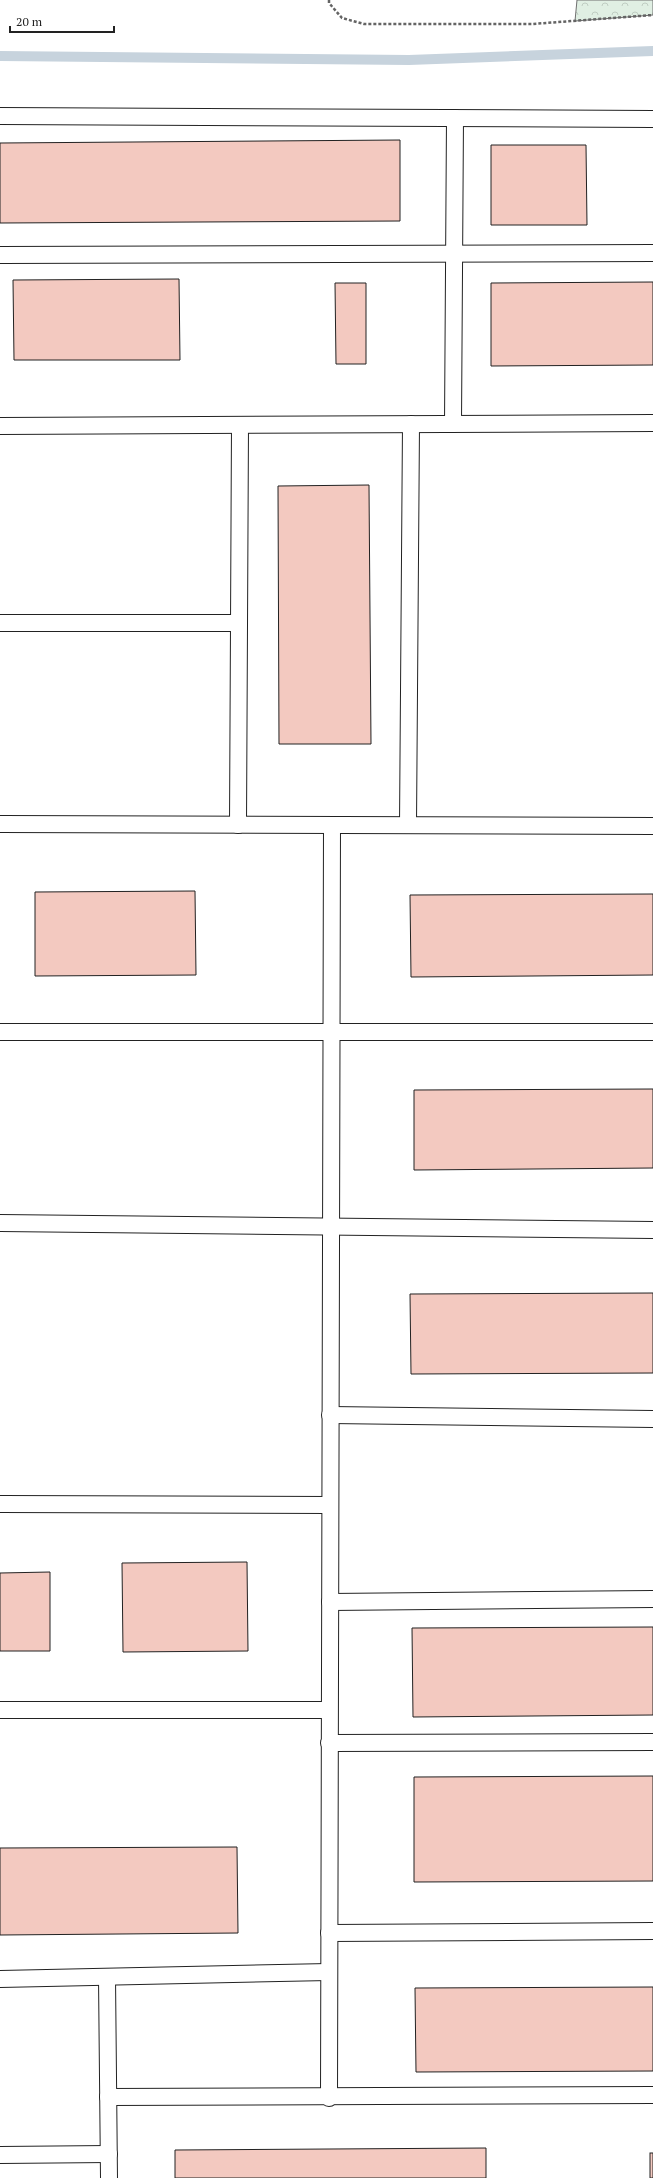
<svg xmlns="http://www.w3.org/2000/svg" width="653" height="2178" font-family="'PT Serif',serif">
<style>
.forest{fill:url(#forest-crowns);stroke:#6f6f6f}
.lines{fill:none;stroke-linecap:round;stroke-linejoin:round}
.stream{stroke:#c7d3dd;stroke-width:10}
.building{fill:#f3c9c0;stroke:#222}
.lane-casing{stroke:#222;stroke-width:18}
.path{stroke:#646464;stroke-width:2.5;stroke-dasharray:3 2;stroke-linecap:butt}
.lane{stroke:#fff;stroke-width:16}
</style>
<defs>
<pattern id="forest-crowns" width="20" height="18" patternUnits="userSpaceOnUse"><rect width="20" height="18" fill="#e0efe3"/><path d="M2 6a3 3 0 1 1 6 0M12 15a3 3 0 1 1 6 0" fill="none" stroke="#c0cdc2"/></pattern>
</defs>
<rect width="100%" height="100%" fill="#fff"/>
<polygon class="forest" points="577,0 653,0 653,15 575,21"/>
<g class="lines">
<polyline class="stream" points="0,56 409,60 653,51"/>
</g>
<g class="building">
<polygon points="400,140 400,221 0,223 0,143"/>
<polygon points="491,145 586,145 587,225 491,225"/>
<polygon points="179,279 180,360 14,360 13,280"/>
<polygon points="653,282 653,365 491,366 491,283"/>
<polygon points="335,283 366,283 366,364 336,364"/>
<polygon points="369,485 371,744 279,744 278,486"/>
<polygon points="195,891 196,975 35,976 35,892"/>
<polygon points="653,894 653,975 411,977 410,895"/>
<polygon points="653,1089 653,1168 414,1170 414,1090"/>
<polygon points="653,1293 653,1373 411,1374 410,1294"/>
<polygon points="247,1562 248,1651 123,1652 122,1563"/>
<polygon points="50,1572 50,1651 0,1651 0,1573"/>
<polygon points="653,1627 653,1715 413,1717 412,1628"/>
<polygon points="653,1776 653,1881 414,1882 414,1777"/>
<polygon points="237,1847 238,1933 0,1935 0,1848"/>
<polygon points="653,1987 653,2071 416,2072 415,1988"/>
<polygon points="486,2148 486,2178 175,2178 175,2150"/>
<rect x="650" y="2153" width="3" height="25"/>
</g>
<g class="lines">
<defs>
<g id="lane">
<polyline points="0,116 653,119"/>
<polyline points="0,255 653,253"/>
<polyline points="453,424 455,118"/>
<polyline points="0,426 653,423"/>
<polyline points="0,623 239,623"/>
<polyline points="0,824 653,826"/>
<polyline points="238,825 240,425"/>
<polyline points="408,825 411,424"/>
<polyline points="0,1032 653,1032"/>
<polyline points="0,1223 653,1230"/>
<polyline points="330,1415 653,1419"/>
<polyline points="0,1504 330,1505"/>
<polyline points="330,1602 653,1599"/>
<polyline points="0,1710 329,1710"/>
<polyline points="329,1743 653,1742"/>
<polyline points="329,1933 653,1931"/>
<polyline points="107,1977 109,2178"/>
<polyline points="0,1979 329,1972"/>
<polyline points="108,2097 653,2095"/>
<polyline points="329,2098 332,825"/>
<polyline points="0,2155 109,2154"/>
</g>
</defs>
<use href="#lane" class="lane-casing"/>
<polyline class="path" points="329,0 329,3 342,18 364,24 532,24 653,15"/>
<use href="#lane" class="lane"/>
</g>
<path d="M10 26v6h104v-6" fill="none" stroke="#222222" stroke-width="2"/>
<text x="16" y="26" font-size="12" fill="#222222" stroke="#ffffff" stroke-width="3" paint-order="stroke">20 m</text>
</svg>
